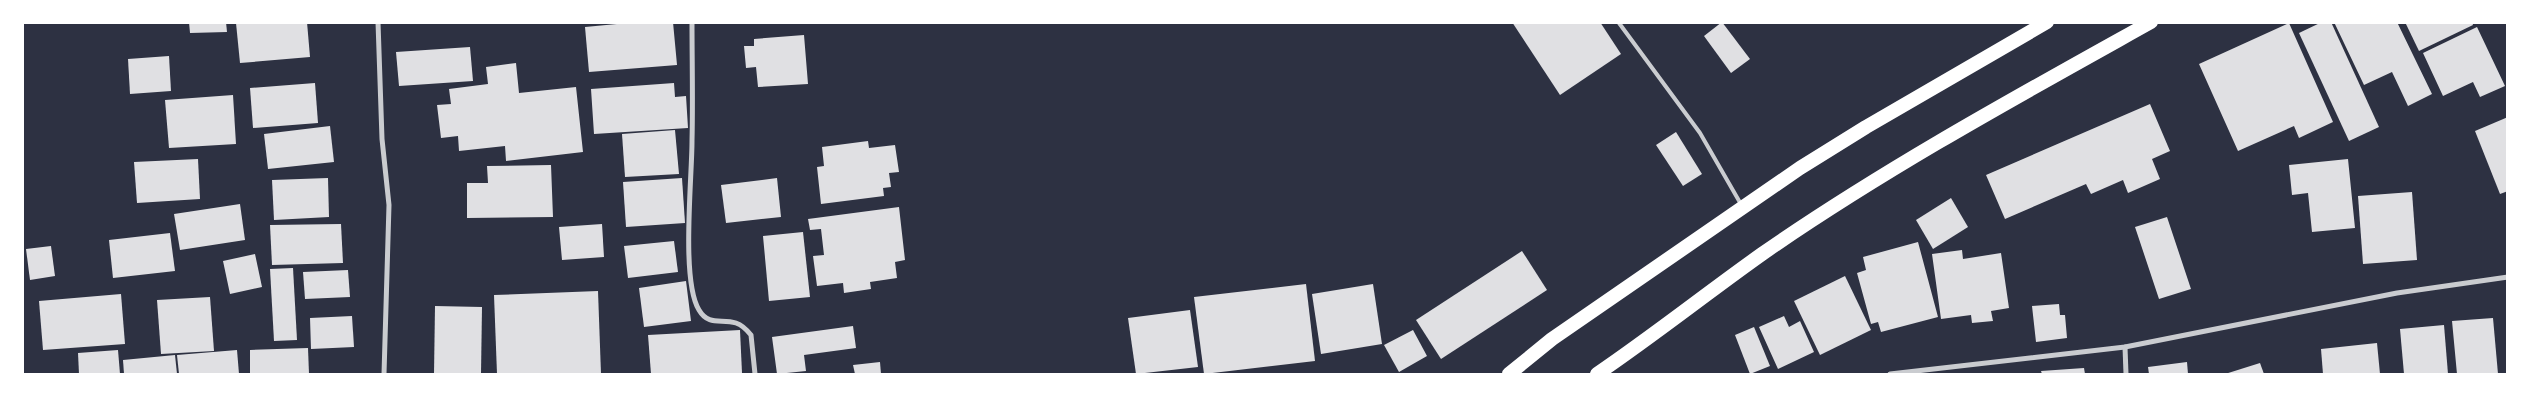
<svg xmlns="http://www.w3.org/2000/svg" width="2530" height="397" font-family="Barlow,sans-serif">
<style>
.building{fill:#e0e0e3}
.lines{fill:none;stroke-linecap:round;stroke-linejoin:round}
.service{stroke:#caccd0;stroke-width:4}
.minor{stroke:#caccd0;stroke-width:5}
.trunk{stroke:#fff;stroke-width:14}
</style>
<rect width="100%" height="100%" fill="#2d3142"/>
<g class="building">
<polygon points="189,22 226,22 227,32 190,33"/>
<polygon points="307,22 310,57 240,63 236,23"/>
<polygon points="638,22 673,22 677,65 589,72 585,27"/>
<polygon points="1512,22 1600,22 1621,54 1560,95"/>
<polygon points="1722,22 1750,59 1731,73 1704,36"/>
<polygon points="2322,22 2331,22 2379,127 2349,141 2299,33"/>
<polygon points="2334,22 2397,22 2432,94 2408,106 2392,72 2364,85"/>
<polygon points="2405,22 2472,22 2473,25 2419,51"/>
<polygon points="2289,23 2333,122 2299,138 2294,126 2238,151 2199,64"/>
<polygon points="2477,27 2505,86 2480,97 2473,82 2443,96 2423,53"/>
<polygon points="804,35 808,84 758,87 756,67 746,68 744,46 754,46 754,39"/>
<polygon points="470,47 473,81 399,86 396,52"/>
<polygon points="169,56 171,91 130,94 128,59"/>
<polygon points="516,63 519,93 576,87 583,152 506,161 505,146 459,151 458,136 441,138 437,105 451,104 449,89 488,84 486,67"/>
<polygon points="315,83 318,123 253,128 250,88"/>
<polygon points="674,83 675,97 686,96 688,128 594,134 591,89"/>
<polygon points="233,95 236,144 169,148 165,100"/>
<polygon points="2150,104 2170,151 2152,159 2160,179 2128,193 2123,180 2091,194 2086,184 2005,219 1986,175"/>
<polygon points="2508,117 2508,191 2500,194 2475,131"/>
<polygon points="330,126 334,162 268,169 264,134"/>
<polygon points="675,130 679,174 625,177 622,134"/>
<polygon points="1676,132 1702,174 1683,186 1656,145"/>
<polygon points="868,141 869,148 895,145 899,172 889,173 891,187 883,188 884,196 821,204 817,167 824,166 822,147"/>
<polygon points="198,159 200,199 137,203 134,162"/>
<polygon points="2348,159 2355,228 2312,232 2308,193 2292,195 2289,165"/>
<polygon points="551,165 553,217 467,218 467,183 488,183 487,166"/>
<polygon points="328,178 329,217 274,220 272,180"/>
<polygon points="682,178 685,223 626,227 623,182"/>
<polygon points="777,178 781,217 726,223 721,185"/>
<polygon points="2412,192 2417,260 2363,264 2358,196"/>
<polygon points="1951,198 1968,227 1933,249 1916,220"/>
<polygon points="240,204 245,240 180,250 174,214"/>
<polygon points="899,207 905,260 895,262 897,278 870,282 871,289 844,293 843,283 817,286 813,256 824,255 821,229 810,230 808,219"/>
<polygon points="2167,217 2191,289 2159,299 2135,227"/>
<polygon points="341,224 343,263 272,265 270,225"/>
<polygon points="602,224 604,257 562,260 559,227"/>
<polygon points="803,232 810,297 769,301 763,236"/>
<polygon points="170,233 175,271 113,278 109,240"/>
<polygon points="674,241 678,272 628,278 624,246"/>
<polygon points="1918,242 1938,317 1881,332 1878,322 1871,324 1857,273 1866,270 1863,257"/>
<polygon points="51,246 55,276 30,280 26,249"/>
<polygon points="1962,250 1963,259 2001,253 2009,308 1991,311 1993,321 1972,323 1971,315 1941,319 1932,254"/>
<polygon points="1522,251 1547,290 1441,359 1416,320"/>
<polygon points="255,254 262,287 230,294 223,261"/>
<polygon points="293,268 297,340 274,341 270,269"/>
<polygon points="348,270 350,297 305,299 303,272"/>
<polygon points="1845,276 1871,330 1820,355 1794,301"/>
<polygon points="686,281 691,321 644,327 639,288"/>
<polygon points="1306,284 1315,361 1204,374 1194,297"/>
<polygon points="1373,284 1382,344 1321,354 1312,294"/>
<polygon points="598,291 601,374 497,374 494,295"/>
<polygon points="121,294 125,344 43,350 39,301"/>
<polygon points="210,297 214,351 161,354 157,300"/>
<polygon points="2059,304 2060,315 2065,315 2067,338 2036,342 2032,306"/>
<polygon points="435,306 482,307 481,374 434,374"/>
<polygon points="1190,310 1198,367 1136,374 1128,318"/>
<polygon points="352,316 354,347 311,349 310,318"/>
<polygon points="1784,316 1789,327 1800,321 1814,352 1778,369 1759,327"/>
<polygon points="2493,318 2498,374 2457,374 2452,321"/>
<polygon points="2444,325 2448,374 2404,374 2400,329"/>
<polygon points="853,326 856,348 804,355 806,371 777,374 772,337"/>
<polygon points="1754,327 1770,366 1750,374 1735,335"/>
<polygon points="740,330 742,373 651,374 648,335"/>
<polygon points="1413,330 1427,356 1399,372 1384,345"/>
<polygon points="2377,343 2380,374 2323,374 2321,349"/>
<polygon points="308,348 309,374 250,374 250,350"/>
<polygon points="118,350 120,374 79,374 78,353"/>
<polygon points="237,350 239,374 179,374 177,355"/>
<polygon points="175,355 177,374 124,374 123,360"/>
<polygon points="880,362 881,374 855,374 853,365"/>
<polygon points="2187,362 2188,374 2149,374 2148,367"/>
<polygon points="2260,363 2264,374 2225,374"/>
<polygon points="2084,368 2085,374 2042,374 2041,371"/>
</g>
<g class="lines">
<polyline class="service" points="1619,23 1700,133 1742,206"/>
<g class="minor">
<polyline points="378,22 382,139 389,205 384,374"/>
<path d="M692 22C692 62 693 101 692 141 692 179 681 281 699 310 709 327 722 318 736 323 742 325 747 330 751 335L755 374"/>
<polyline points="2125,347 2126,374"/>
<polyline points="1890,374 2125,347 2397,293 2508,277"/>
</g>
<g class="trunk">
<polyline points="1509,374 1552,339 1800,168 1866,127 2047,22"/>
<path d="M1597 374C1653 336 1707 293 1762 254 1886 168 2020 95 2151 22"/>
</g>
</g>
<rect width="2530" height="397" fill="none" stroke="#ffffff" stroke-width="48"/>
</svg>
